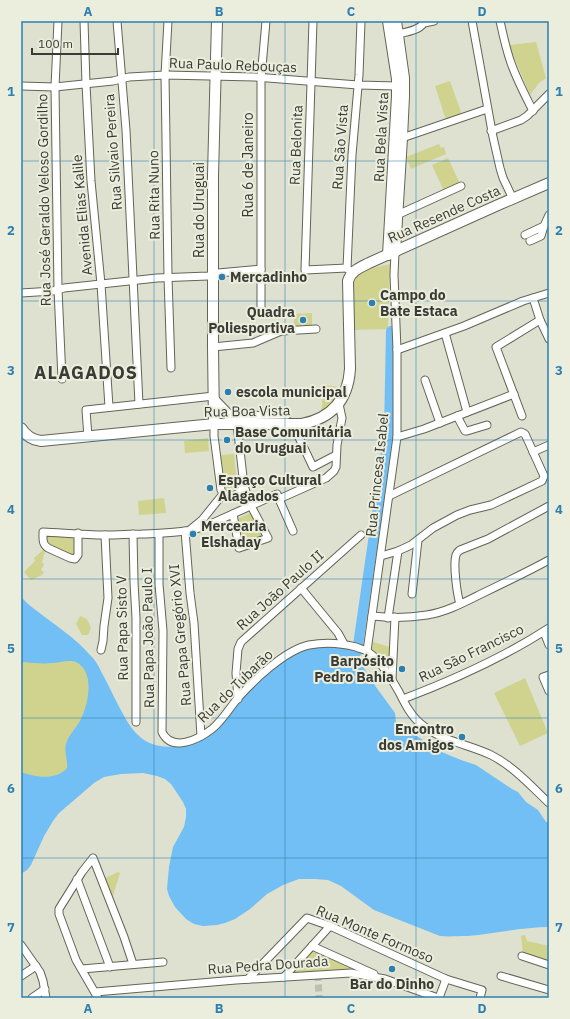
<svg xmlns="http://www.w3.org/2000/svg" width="570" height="1019" font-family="'IBM Plex Sans',sans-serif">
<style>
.green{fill:#cfd38e}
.water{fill:#71bff4}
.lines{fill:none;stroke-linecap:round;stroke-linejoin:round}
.river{stroke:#71bff4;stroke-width:10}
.street-tunnel{stroke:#bdbfb1;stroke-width:7;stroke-dasharray:7 3.5;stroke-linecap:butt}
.street-casing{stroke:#636557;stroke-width:9}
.secondary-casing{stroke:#636557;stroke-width:12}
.street{stroke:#fff;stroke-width:7}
.secondary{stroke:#fff;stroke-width:10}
.grid{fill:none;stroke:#2e7fb0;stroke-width:1;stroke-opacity:0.55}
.poi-dot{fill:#2e7fb0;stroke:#ebeddd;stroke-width:1.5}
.labels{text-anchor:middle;stroke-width:4;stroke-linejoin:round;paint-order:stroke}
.street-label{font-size:14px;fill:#3a3b35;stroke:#ebeddd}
.poi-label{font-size:14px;font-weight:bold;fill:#3a3b35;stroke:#ebeddd;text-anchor:start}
.district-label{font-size:18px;font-weight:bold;letter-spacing:1px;fill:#3a3b35;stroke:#ebeddd}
.neatline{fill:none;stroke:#2e7fb0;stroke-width:1.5}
.grid-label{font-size:13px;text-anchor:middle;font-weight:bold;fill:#2e7fb0}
</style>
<rect width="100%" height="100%" fill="#dee0d0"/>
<g class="green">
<polygon points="536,42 546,78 539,83 530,95 509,45"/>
<polygon points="450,81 462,115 446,120 435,86"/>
<polygon points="439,144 441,148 444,147 446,154 411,169 406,157"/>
<polygon points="448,158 461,186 445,193 432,165"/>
<polygon points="390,264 388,327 387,328 387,329 353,330 353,276 357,272"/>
<polygon points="312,313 312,325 294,326 294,314"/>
<polygon points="324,385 339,387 343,391 343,394 321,415"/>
<polygon points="208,438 209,451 185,453 184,441"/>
<polygon points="234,454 237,484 236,487 231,490 226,488 225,486 221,455"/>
<polygon points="164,498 166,513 139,515 138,501"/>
<polygon points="252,512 262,534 260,537 245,542 242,541 241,539 237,519"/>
<polygon points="49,535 75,536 75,552 74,556 68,556 49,543 46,538 47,536"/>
<polygon points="43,550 45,551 42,562 44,564 41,570 44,572 42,575 31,580 24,572 35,561 34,558"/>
<polygon points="80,616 87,619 91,628 88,635 82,635 76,624"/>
<polygon points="21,631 59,631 115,704 59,794 21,793"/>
<polygon points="373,642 390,647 389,666 372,649"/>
<polygon points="525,678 548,733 520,746 494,693"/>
<polygon points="118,872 120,873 111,902 103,879"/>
<polygon points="525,935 527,941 549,946 549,964 523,954 521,936"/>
<polygon points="312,948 362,970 361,973 289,974"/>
</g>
<path class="water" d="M21 597C26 602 31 607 37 611 55 625 74 637 89 654 96 660 100 669 104 677 113 693 125 723 138 735 154 751 178 748 198 741 213 726 228 712 242 697 258 681 281 658 303 650 320 645 340 645 357 652L364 668 376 687 395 713 396 723 408 730 439 751 461 760 476 765 512 789 518 792 526 802 538 810 546 822H549V927C522 927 495 934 468 936 458 936 449 937 440 936L374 910 341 886 328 880 315 879H299L283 885 267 894 250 909 235 919 225 923 217 925 203 926 194 924 186 919 175 907 169 896 167 889 169 867 173 847 184 827 186 817V809L183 802 171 784 165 779 157 776 143 773 121 774 104 777 94 783 59 813 53 821 44 836 31 865 27 870 24 872 21 873V772C34 777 56 781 67 768 68 760 64 753 66 744 68 736 76 728 80 721 88 706 96 672 76 662 69 659 59 663 52 663 43 664 33 663 24 662L21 663Z"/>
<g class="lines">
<polyline class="river" points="357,652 389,431 391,331"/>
<polyline class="street-tunnel" points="318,974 319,998"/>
<defs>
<g id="street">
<polyline points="58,21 55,87 58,289 62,379"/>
<polyline points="84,21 86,84 91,181 101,284 109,407"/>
<polyline points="117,21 126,130 139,404"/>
<polyline points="168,21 165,75 166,140 168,277 171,368"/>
<polyline points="313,21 305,270 347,268"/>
<polyline points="472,21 493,137 500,168 503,178 513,199"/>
<path d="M500 21C503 35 506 49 511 63 517 80 525 95 533 111"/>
<path d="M398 34C406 32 418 31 424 23L434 21"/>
<polyline points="21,86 55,87 113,81 129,77 165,75 255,77 358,85 397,86"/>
<polyline points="491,131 521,120 527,116 549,94"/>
<polyline points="402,138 487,109"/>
<polyline points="397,215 461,186"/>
<polyline points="525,235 544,226 549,215"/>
<polyline points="530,241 541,236 544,226"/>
<polyline points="350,271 347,268 352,155 359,75 361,21"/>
<polyline points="21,293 53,291 64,288 157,278 208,276 218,273 261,269"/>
<polyline points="533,298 540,320 549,339"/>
<polyline points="261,309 261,78 266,21"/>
<polyline points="445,333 467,412"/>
<polyline points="213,347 253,343 281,331 316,329"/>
<polyline points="397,350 464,326 523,301 549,293"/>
<polyline points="425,380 440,423"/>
<polyline points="230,416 287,415"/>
<polyline points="457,416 465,431 467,431 487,425"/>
<polyline points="522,416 496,347 540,320"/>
<path d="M214 424V436L221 490C228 502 239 495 244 486"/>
<polyline points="293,425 313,467 336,455"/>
<polyline points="88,437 86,410 214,396"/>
<polyline points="397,437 424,429 514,394"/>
<polyline points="533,452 549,445"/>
<polyline points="279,499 293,531"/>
<polyline points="233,514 239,548 268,538 251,506 244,486 237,424"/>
<polyline points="191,529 202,520 223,494"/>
<polyline points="185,531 190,593 194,623 201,736"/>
<path d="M78 533V555L75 559 70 558 48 548C42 544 43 539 43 532 64 533 85 535 105 535 118 535 130 534 142 534 164 533 186 533 206 526L277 494 279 499 326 478 334 471 336 467 337 445 342 418 339 404"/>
<polyline points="133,534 134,582 136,618 136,722"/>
<path d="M159 534V584L163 631 162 732C172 753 199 739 212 729 222 721 229 709 237 699 253 681 285 650 309 645 325 642 341 643 356 647 360 649 364 649 368 652 381 661 391 678 399 692 405 704 411 716 421 724 441 741 468 744 491 755 513 766 531 786 549 803"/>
<polyline points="381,556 398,551 411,545 433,528 457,515 470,510 491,505 542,481 544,476 525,434 521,432 389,496"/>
<polyline points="301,588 338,633 344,644"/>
<polyline points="412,594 418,540"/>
<path d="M460 604C457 594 453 565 456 555 457 552 458 552 460 550L488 539 549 506"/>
<path d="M372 616C390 618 409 618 427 615 446 612 463 603 481 594 504 583 527 572 549 560"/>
<polyline points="388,618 398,551"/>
<polyline points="544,632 549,645"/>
<polyline points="101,650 103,641 104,626 108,598 105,535"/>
<polyline points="367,651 397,437 397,350 394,275 395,252"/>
<polyline points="549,675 543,677 549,691"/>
<polyline points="392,679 395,617"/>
<polyline points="238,699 236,673 238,649 241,642 361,535"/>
<path d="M403 699C453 680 503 658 549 628"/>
<polyline points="77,879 110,967"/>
<polyline points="21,945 40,972 43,981 46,998"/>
<polyline points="312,946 374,974"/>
<polyline points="522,956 549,965"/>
<polyline points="82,969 163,962"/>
<polyline points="21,976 36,966"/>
<polyline points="501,976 549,990"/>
<polyline points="284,977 330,926"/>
<polyline points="248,979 307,918 330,926 446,979 482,990 480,998"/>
<polyline points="95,992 236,980 351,973 385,979 438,998"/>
<polyline points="32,998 45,989"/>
<polyline points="98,998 76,960 59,914 59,909 82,872 93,858 124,937 133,964"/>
<polyline points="439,998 446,979"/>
</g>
<g id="secondary">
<polyline points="388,21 397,79 397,96 388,255"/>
<polyline points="395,252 402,138 404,96 404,78 396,21"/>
<polyline points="214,400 237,424"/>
<polyline points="214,424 213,347 213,175 217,21"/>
<path d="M21 428C26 436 32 440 41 441L214 424H302C332 418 348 400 350 369L348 281C351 271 359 268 369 263L498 205 549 183"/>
</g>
</defs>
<use href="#street" class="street-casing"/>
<use href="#secondary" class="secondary-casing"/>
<use href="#street" class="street"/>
<use href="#secondary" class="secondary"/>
</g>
<path class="grid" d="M154 21V998M285 21V998M416 21V998M21 161H549M21 301H549M21 440H549M21 579H549M21 718H549M21 858H549"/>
<g class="poi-dot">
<circle cx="222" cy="277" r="4"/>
<circle cx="372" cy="303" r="4"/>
<circle cx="303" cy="320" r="4"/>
<circle cx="228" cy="392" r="4"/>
<circle cx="227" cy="440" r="4"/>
<circle cx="210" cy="488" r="4"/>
<circle cx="193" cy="534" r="4"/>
<circle cx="402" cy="669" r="4"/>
<circle cx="462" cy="737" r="4"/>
<circle cx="392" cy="969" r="4"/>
</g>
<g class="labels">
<g class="street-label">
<text transform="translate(233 65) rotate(2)" y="5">Rua Paulo Rebouças</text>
<text transform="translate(381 137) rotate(-87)" y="5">Rua Bela Vista</text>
<text transform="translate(296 145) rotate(-88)" y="5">Rua Belonita</text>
<text transform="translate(340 147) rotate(-86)" y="5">Rua São Vista</text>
<text transform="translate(113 152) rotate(-94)" y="5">Rua Silvaio Pereira</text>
<text transform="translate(248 165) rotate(-90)" y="5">Rua 6 de Janeiro</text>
<text transform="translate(154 195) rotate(-91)" y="5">Rua Rita Nuno</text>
<text transform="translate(44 200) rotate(-91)" y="5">Rua José Geraldo Veloso Gordilho</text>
<text transform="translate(199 210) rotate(-90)" y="5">Rua do Uruguai</text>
<text transform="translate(444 214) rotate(-24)" y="5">Rua Resende Costa</text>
<text transform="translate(82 215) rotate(-95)" y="5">Avenida Elias Kalile</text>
<text transform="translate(247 411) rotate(-1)" y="5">Rua Boa Vista</text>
<text transform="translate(377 475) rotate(-84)" y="5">Rua Princesa Isabel</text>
<text transform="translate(280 590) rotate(-42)" y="5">Rua João Paulo II</text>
<text transform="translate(122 628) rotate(-91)" y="5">Rua Papa Sisto V</text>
<text transform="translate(180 635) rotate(-95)" y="5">Rua Papa Gregório XVI</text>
<text transform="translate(148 638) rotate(-91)" y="5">Rua Papa João Paulo I</text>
<text transform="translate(471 653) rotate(-26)" y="5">Rua São Francisco</text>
<text transform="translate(235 686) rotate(-44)" y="5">Rua do Tubarão</text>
<text transform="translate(375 934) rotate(23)" y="5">Rua Monte Formoso</text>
<text transform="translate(268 965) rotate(-4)" y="5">Rua Pedra Dourada</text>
</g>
<g class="poi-label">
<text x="230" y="282">Mercadinho</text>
<text x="380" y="300">Campo do<tspan x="380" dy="16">Bate Estaca</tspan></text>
<text x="295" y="317" text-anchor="end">Quadra<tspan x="295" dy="16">Poliesportiva</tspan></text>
<text x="236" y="397">escola municipal</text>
<text x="235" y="437">Base Comunitária<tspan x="235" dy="16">do Uruguai</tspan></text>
<text x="218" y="485">Espaço Cultural<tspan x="218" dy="16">Alagados</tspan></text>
<text x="201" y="531">Mercearia<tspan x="201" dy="16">Elshaday</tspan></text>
<text x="394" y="666" text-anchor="end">Barpósito<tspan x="394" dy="16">Pedro Bahia</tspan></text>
<text x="454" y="734" text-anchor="end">Encontro<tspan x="454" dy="16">dos Amigos</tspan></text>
<text x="392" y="989" text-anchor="middle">Bar do Dinho</text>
</g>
<g class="district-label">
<text x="86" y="379">ALAGADOS</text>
</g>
</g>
<rect width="570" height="1019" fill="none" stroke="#ebeddd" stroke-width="44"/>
<path d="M32 48v6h86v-6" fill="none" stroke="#3a3b35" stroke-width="2"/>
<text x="38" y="48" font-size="12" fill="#3a3b35" stroke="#ebeddd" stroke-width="3" paint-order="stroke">100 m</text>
<rect x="22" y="22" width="526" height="975" class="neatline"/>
<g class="grid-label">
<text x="88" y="16">A</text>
<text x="219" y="16">B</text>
<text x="351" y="16">C</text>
<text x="482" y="16">D</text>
<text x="11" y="96">1</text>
<text x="559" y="96">1</text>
<text x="11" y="235">2</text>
<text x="559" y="235">2</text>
<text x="11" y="375">3</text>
<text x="559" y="375">3</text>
<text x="11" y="514">4</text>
<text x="559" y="514">4</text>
<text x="11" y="653">5</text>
<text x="559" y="653">5</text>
<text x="11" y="793">6</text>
<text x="559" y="793">6</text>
<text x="11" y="932">7</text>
<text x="559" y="932">7</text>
<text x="88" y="1013">A</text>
<text x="219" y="1013">B</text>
<text x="351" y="1013">C</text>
<text x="482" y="1013">D</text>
</g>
</svg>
